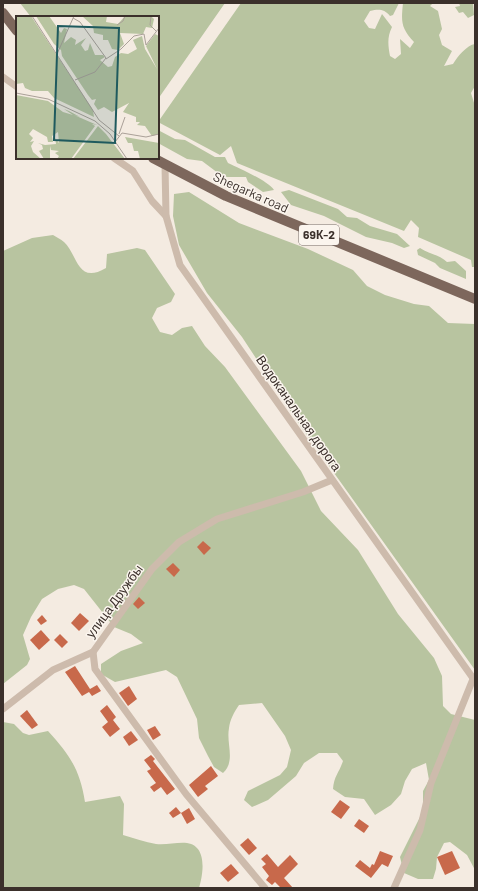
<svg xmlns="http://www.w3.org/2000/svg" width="478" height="891" font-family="Barlow,sans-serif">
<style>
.green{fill:#b8c4a0}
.building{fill:#c8694b}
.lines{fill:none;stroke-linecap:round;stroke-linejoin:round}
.minor{stroke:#cdbbac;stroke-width:7}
.primary{stroke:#7d675c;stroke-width:10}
.labels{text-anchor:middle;stroke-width:3;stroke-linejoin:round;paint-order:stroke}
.shield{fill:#fbf5ee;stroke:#756b66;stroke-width:1}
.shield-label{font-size:12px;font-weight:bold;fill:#3b302b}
.street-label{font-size:13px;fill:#3b302b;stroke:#fbf5ee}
.inset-road{fill:none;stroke:#aaa098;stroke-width:1}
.view{fill:#1f5a5e;fill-opacity:0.15;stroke:#1f5a5e;stroke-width:2}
.inset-edge{fill:none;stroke:#3b302b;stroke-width:2}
</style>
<rect width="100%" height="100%" fill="#f4ebe1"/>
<g class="green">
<polygon points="20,3 225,3 158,99 158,17 31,17"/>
<path d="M241 3H399L393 15 390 16C384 9 379 9 370 11L364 21 369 28 375 29 382 14 392 27C387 37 388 45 390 56L395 59 401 54 400 39 410 48 414 42C401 28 401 22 403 3H433L430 6 438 11 442 29 439 35 442 45 452 51 444 66 453 64C457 57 467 45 475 44V86L471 93 475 106V267H472L471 260 418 237 419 228 411 220 404 231 237 163 231 146 220 155 158 122Z"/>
<polygon points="459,3 473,3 474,15 468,18 463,12 459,13 455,7 460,6"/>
<path d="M158 130 175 139 185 140 215 157H225L228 163C240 169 267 180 274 190L263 192 248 182 246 177H227L218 173 202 161 187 159 158 143Z"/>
<polygon points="289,190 338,209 347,217 357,218 370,226 397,234 410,246 404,248 392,243 366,237 324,216 291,205 281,192"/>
<polygon points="189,192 239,223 308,249 353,270 367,286 385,295 414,304 429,306 448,323 475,324 475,670 299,424 242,337 207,293 179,245 173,216 174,194"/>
<path d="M53 235C56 237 61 239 64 242 78 255 77 285 106 268L107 254 137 248 145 250 175 294 171 302 157 308 152 318 160 332 172 335 182 328 192 326 205 346 225 367 301 471 321 511 358 550 398 614 434 658 442 676 443 706 451 714 475 720V870L467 855 450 842 444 843 437 857 436 869 433 879H418L404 873 400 857 423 811V791L429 780 426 763 412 769 405 781 401 794 391 805 375 815 364 799 345 797 333 789C334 776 339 773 343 761L337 753H319L304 763 296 776 268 800 252 807 244 800 248 791 280 775 287 767 291 750 285 736 262 703 239 705C234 712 230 720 229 728 226 744 236 761 223 773L214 767 208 756 199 738 197 719 177 677 166 670 115 682 101 674V664L121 651 143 643 131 634 114 627 84 589 74 585 58 589 42 599 31 617 23 635 30 659 27 665 3 684V251L32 238Z"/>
<path d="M420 248C429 254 440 255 447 262L455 261 466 271V279L440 268 435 263 418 255 417 250Z"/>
<path d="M3 722 14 724 23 733 29 735 48 731C70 755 80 770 85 802L120 796 124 804 123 835C134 838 145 842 156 844 167 845 177 842 187 843 208 846 203 875 199 888H3Z"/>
</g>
<g class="building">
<polygon points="203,541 211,548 204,555 197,547"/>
<polygon points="173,563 180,570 174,577 166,569"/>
<polygon points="139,597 145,603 138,609 133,604"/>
<polygon points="80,613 89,621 79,631 71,623"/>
<polygon points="42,615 47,621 41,625 37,620"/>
<polygon points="41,630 50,640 39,650 30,640"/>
<polygon points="60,634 68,642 62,648 54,640"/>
<polygon points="75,666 90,689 97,685 101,691 92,696 89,692 82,696 65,672"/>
<polygon points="129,686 137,699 128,706 119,693"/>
<polygon points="107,705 116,717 113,720 120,729 110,737 102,727 108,722 100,711"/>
<polygon points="27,710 38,725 32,729 20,716"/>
<polygon points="155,726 161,735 153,740 147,730"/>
<polygon points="131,731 138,740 129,746 123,737"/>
<polygon points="151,755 155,759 153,761 175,789 167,795 161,787 154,792 150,787 156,783 147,771 151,769 144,760"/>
<polygon points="211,766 218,776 205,786 208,789 198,797 189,785"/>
<polygon points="340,800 350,807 341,819 331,812"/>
<polygon points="176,807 181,813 173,818 169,813"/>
<polygon points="189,808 195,819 187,824 181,813"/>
<polygon points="359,819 369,826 364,833 354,826"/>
<polygon points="248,838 257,848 249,855 240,845"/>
<polygon points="380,851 393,856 388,867 382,864 371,878 355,866 360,860 370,868 372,864 374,865"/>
<polygon points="452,851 460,868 445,875 437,857"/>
<polygon points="267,854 278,867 290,855 298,864 284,878 293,888 281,888 275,882 272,885 266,880 269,876 262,867 266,864 261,859"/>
<polygon points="231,864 239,873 228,882 220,873"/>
</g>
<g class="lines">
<g class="minor">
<polyline points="3,77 17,87"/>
<polyline points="114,158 133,171 152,201 166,216 180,265 475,681"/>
<polyline points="165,165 166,216"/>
<polyline points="3,709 53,670 93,652"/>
<polyline points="265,888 186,794 95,669 93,652 152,569 179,542 217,519 303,492 332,480"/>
<polyline points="394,888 420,830 431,783 473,679"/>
</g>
<g class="primary">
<polyline points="3,13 17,31"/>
<polyline points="153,158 226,196 475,299"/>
</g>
</g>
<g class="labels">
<rect class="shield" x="299" y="225" width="40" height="20" rx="3"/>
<g class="shield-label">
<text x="319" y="239">69К-2</text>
</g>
<g class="street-label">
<text transform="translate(251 192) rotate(24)" y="5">Shegarka road</text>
<text transform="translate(299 413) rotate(55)" y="5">Водоканальная дорога</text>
<text transform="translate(114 601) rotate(-54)" y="5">улица Дружбы</text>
</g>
</g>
<g transform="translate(16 16)">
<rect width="143" height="143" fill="#f4ebe1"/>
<path d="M0 0H15L77 94 78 101 38 82 32 75H16L9 72 7 67 0 68ZM20 0H33L45 17 48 12 51 13 48 27 55 21 60 24 59 29 70 22 65 29 69 35 72 34 74 27 79 39H87L89 41 84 44 92 51 96 50 99 41 105 37 112 38 121 33 117 24 126 20 129 33 141 53 130 30 139 18 143 20V118L136 120 129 110 121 109 124 106H120V101L107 96 113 87 96 96 88 91 82 94 78 88 80 83 76 84 72 79 46 40 45 34 38 28ZM66 0H91L90 6 102 8 109 0H135L138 3 136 12 130 11 127 18 104 17 108 28 102 34 96 33 92 24H87V19L78 17 77 10ZM0 79 32 85 47 96 57 99 48 93 53 95 64 101 58 99 81 109 76 108 79 110 55 143H41L43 140 39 137 43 135 35 134 34 130V143H28L23 135 27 133 26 129 22 127 29 129 40 128 39 122 43 127 42 116 36 120 37 126H32L31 121 17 113 13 118 17 122 14 126 18 125 15 130 17 136 25 143H0ZM82 110 90 118 109 143H57ZM109 121 143 127V143H124L122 135H118L116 127H112Z" fill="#b8c4a0"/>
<path class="inset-road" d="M16 0 83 104 103 120M135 0 134 9 140 15M57 2 64 6 90 42 79 56 59 64M101 9 107 5 109 0M41 38 58 0M90 43 105 33 118 20 128 18 130 29 143 12M0 77 32 83 79 105 94 118 111 143M103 118 109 101M99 126 106 117 130 121 143 118"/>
<path class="view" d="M42 10 103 12 99 127 38 124Z"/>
<rect width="143" height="143" class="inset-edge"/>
</g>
<rect width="478" height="891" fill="none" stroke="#3b302b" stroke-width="8"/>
</svg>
